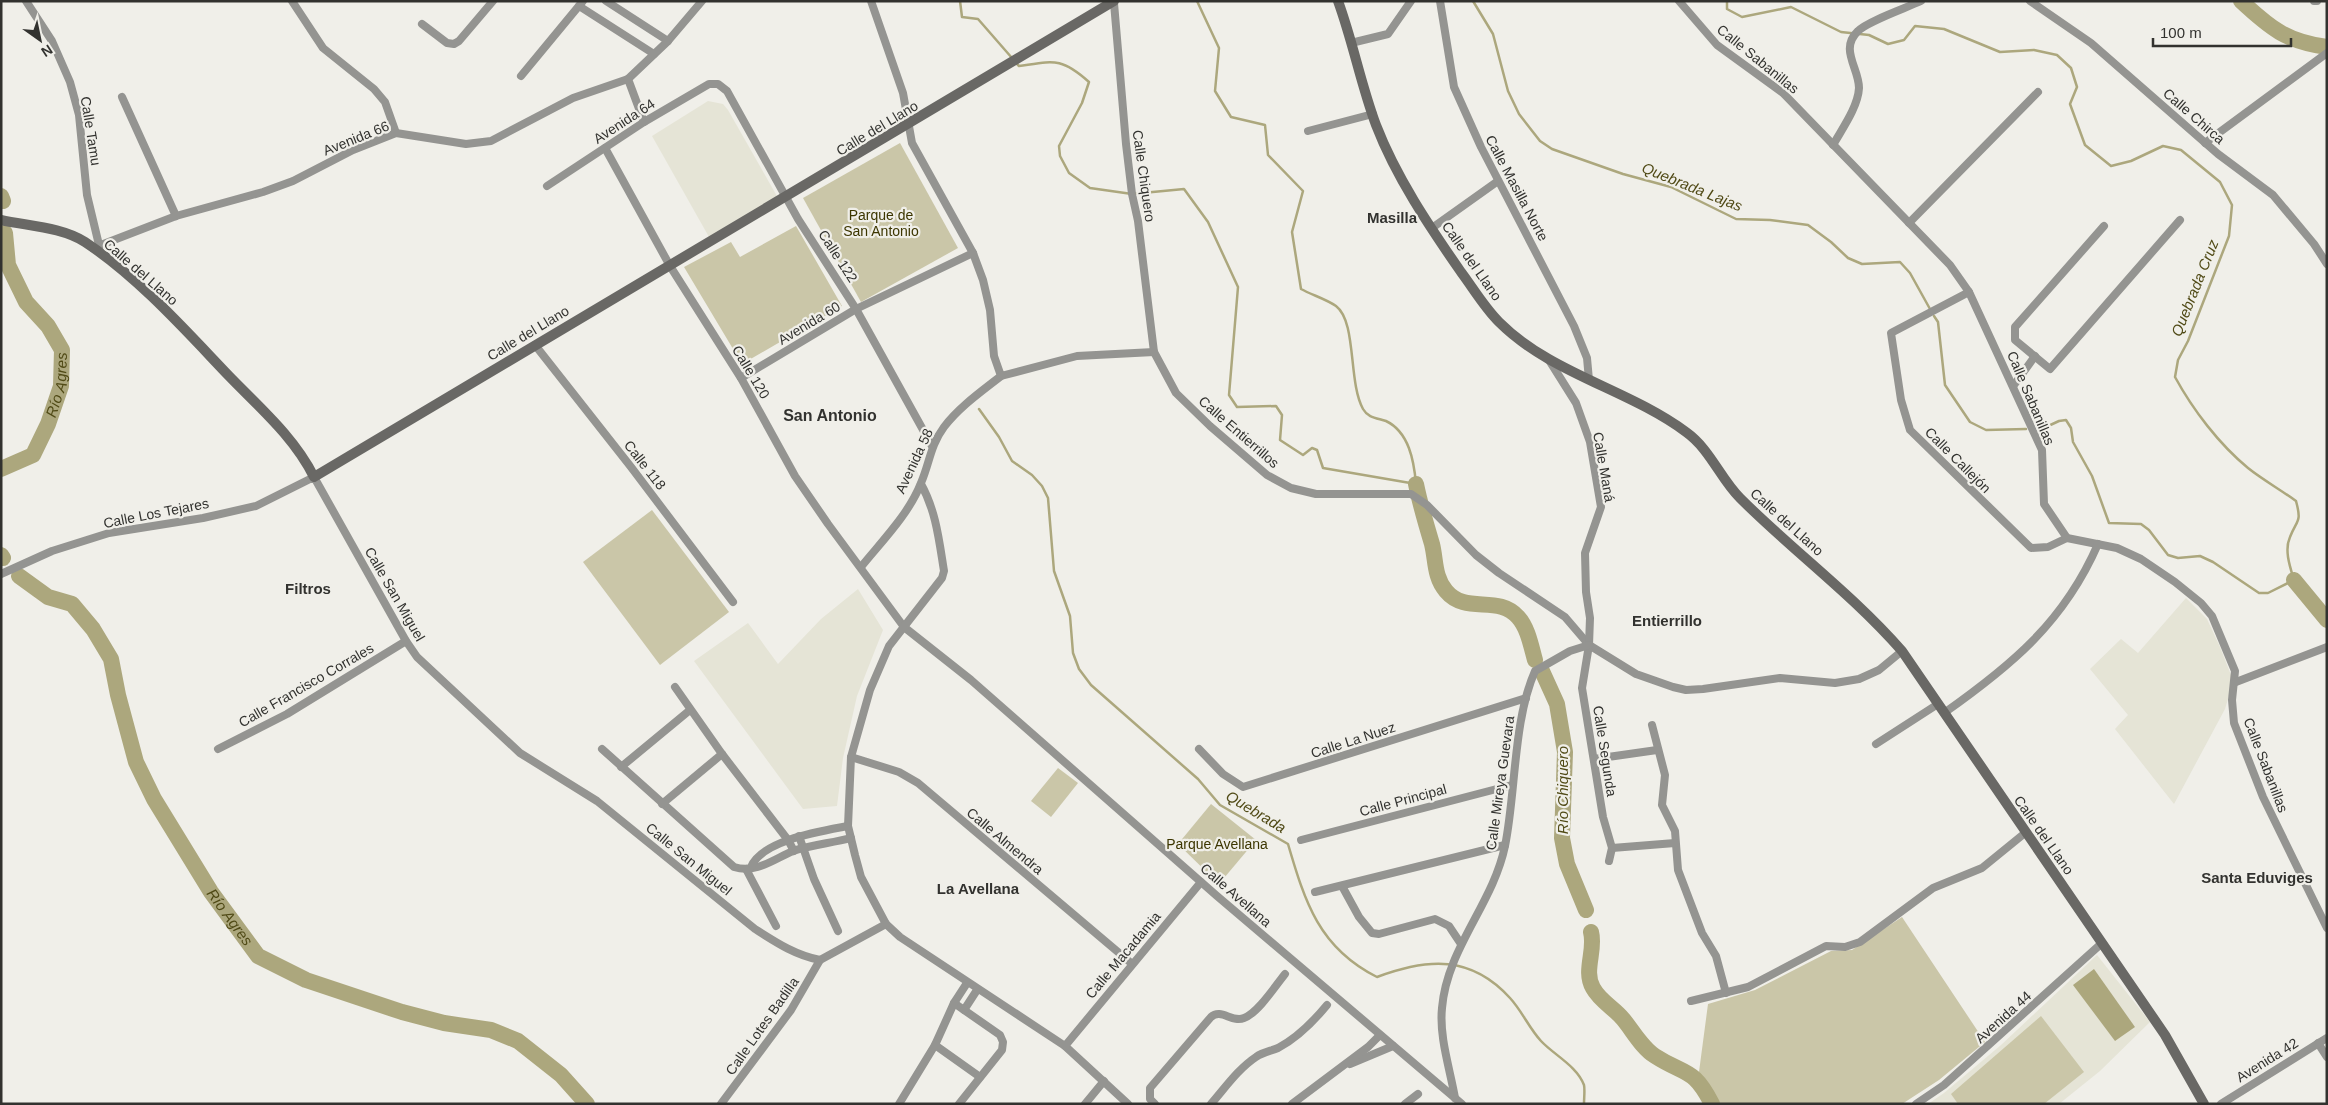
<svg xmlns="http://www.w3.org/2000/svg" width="2328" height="1105" font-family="Arial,sans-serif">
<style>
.built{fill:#e5e4d6}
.green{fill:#cac6a8}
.water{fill:#aca77d}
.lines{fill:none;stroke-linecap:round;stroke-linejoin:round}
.stream{stroke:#aca77d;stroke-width:2.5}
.river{stroke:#aca77d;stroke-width:16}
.street{stroke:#949491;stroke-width:8}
.secondary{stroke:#696865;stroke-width:10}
.labels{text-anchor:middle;stroke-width:4.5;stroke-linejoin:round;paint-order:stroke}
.street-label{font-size:14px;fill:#32322f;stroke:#f0efe9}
.park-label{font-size:14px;fill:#3c3600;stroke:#f0efe9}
.water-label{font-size:15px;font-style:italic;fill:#504a16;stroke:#f0efe9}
.neighbourhood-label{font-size:15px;font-weight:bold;fill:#32322f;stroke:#f0efe9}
.quarter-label{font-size:16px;font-weight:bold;fill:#32322f;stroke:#f0efe9}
</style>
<rect width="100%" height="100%" fill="#f0efe9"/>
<g class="built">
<polygon points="708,101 723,104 728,110 778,198 709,237 652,136"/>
<polygon points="858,589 883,630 857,696 843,758 837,806 803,809 694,661 748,623 778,664 821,619"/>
<polygon points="2186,598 2207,619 2220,647 2231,675 2230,692 2225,709 2174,804 2115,729 2128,715 2090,669 2121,639 2138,653"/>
<polygon points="2097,955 2150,1022 2100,1071 2059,1104 1928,1104 1944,1093 2001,1045"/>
</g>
<g class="green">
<polygon points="900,143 958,248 861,302 803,198"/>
<polygon points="796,226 842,306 742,364 684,267 731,242 740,257"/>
<polygon points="652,510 729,612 660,665 583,562"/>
<polygon points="1058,768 1078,783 1051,817 1031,801"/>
<polygon points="1211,804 1256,840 1219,884 1178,844"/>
<polygon points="1902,917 1985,1042 1939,1080 1902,1104 1717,1104 1712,1090 1699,1072 1708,1004 1755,990 1831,951 1852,950"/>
<polygon points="2041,1016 2084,1072 2044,1104 1958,1104 1951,1094"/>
</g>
<polygon class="water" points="2094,969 2135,1027 2115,1041 2073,985"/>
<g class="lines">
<g class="stream">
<polyline points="960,1 962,17 978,19 1012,58"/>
<polyline points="1473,1 1493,34 1508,91 1519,114 1540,141 1552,149 1623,174 1671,187 1736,219 1770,220 1808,225 1831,242 1848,258 1862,264 1900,262 1910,273 1930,309"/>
<path d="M1727 1V9L1742 17 1791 7 1841 32 1869 35 1888 44 1904 40 1915 26 1944 29 2000 52 2034 50 2057 55 2071 68 2077 87 2070 104 2085 145 2111 166 2131 161 2163 146 2181 150 2220 182 2232 205 2229 236 2188 341 2178 360 2175 377C2193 410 2219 444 2248 468 2263 480 2281 490 2296 501 2302 523 2297 519 2290 537 2284 550 2290 567 2294 580L2268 593H2259L2213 562 2200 556 2178 558 2168 555 2149 530 2141 524 2109 523 2092 476 2073 442 2071 428 2066 420 2059 421 2046 427"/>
<path d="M1016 63 1019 66C1054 61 1061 57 1089 82L1082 103 1059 146 1060 156 1069 173 1090 188 1132 194 1184 189 1208 222 1238 287 1229 395 1237 407 1276 406 1282 415 1280 440 1303 455 1312 448 1317 450 1323 468 1416 484C1414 461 1409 432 1386 421 1377 418 1368 418 1363 409 1348 382 1357 322 1336 306 1326 299 1312 295 1301 289L1292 232 1303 191 1268 155 1265 125 1231 117 1215 91 1219 48 1197 1"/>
<polyline points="1934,316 1938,322 1945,385 1970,422 1986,430 2026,429"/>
<path d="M979 409 999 437 1012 461 1032 475 1042 486 1048 498 1054 571 1070 616 1073 653 1079 669 1091 685 1198 779 1220 805 1288 844C1305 902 1319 948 1377 977 1428 958 1471 955 1510 998 1522 1011 1529 1028 1541 1041 1554 1055 1577 1066 1584 1085 1585 1090 1584 1098 1584 1104"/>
</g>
<g class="river">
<path d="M2241 1C2270 28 2287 42 2327 47"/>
<polyline points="1,196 3,201"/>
<path id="s1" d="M1 469 33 455 48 424 61 386 62 350 48 326 26 302 8 265 5 233"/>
<path d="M1416 484C1420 504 1426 524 1432 544 1436 560 1434 577 1446 591 1466 615 1498 594 1518 617 1528 628 1531 646 1535 660"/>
<polyline points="1,555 3,558"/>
<path id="s2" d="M19 576 48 597 72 604 93 629 111 659 118 695 136 762 154 799 211 892 258 956 306 980 402 1012 444 1023 491 1030 518 1041 561 1075 587 1104"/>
<polyline points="2294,580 2327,620"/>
<polyline points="1542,671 1557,704 1565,752 1562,838 1567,864 1586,910"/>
<path d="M1591 932C1596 950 1583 971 1593 988 1600 1001 1614 1008 1623 1019 1633 1031 1642 1048 1655 1056 1686 1076 1693 1067 1712 1104"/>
</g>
<g class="street">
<polyline points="26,1 52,41 70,82 79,115 87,195 99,245"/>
<polyline points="292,1 323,48 374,89 385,102 396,133"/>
<polyline points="606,1 668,41"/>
<polyline points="871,1 903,93 912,143 973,253 983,280 990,310 994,356 1001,376 1077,356 1154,352"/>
<polyline points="1440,1 1454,87 1481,147 1574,326 1587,358 1589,380"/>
<polyline points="1679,1 1717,45 1783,93 1950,265 1969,292 2042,450 2044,504 2067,538 2117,548 2141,559 2175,582 2201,603 2212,616 2235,671 2232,700 2234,723 2263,797 2327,928"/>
<polyline points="2030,1 2091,43 2218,154 2273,195 2314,244 2327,264"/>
<polyline points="2314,1 2317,1"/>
<polyline points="1114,3 1126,144 1132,194 1138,221 1154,352 1176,393 1210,426 1267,475 1291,488 1316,494 1411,494 1427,505 1476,555 1499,573 1565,617 1589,645 1636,674 1673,687 1686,690 1703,689 1780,678 1835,683 1859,679 1879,670 1902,651"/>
<polyline points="579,6 654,54"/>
<polyline points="422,24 447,43 454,44 459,41 493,1"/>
<polyline points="1351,43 1388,34 1411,1"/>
<polyline points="521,76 583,1"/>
<polyline points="122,97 176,216"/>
<polyline points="644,122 628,79 668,41 702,1"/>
<polyline points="1308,131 1373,114"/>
<polyline points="2205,143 2327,53"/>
<path d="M1833 145C1842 129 1858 107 1859 88 1859 68 1839 49 1858 31 1868 21 1906 8 1921 1"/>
<polyline points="605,148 670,266 741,378 795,476 828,524 904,627 971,680 1217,896 1462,1104"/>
<polyline points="547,186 644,122 709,84 718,84 727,91 798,219 856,309 932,446"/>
<polyline points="1909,223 2038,92"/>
<polyline points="2104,226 2015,327 2015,340 2050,369 2180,220"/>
<polyline points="1432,228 1498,181"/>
<polyline points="93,248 176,216 263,192 293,181 353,150 396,133 466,144 491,141 573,98 628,79"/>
<polyline points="1969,292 1891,333 1901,400 1910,430 2031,548 2048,547 2067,538"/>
<polyline points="535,345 631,467 733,602"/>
<polyline points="1549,360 1576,403 1590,442 1601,507 1585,553 1586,592 1590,618 1589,645 1582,688 1603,817 1612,848 1609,861"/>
<polyline points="741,378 856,309 973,253"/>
<polyline points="2014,385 2035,356"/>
<path d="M921 484C936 511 939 540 944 571L942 578 889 646 870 690 851 757 848 826 855 855 861 877 886 924 900 937 1065 1046 1128 1104"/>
<path d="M861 567C882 541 909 514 921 483 930 462 930 446 944 427 959 407 982 391 1001 376"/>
<path d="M1 574 52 551 109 533 203 518 256 506 314 477 406 641 417 657 520 753 597 801 755 929C777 943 795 955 820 960L886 924"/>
<polyline points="2236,682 2327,647"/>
<polyline points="675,687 722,754 788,840 794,851"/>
<path d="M1944 713C2012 665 2064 622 2098 544"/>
<polyline points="1652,725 1665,775 1662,805 1675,831 1678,870 1702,933 1716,956 1726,993"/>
<polyline points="1876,744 1938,704"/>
<polyline points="218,749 287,714 406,641"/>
<path d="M602 749 734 867C756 874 774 859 793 851 811 845 832 843 851 838"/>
<polyline points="1199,749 1223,774 1243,787 1526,698"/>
<polyline points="851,757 899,772 918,783 1131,963"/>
<polyline points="1594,759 1657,750"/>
<polyline points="621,767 690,710"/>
<polyline points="662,804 722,754"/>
<polyline points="799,836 814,879 838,931"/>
<polyline points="1301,840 1512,785"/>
<polyline points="1612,848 1675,843"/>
<path d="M751 867C762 840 822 831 848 826"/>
<polyline points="746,869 776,926"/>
<polyline points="1342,886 1359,917 1372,933 1379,934 1435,919 1449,926 1461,944"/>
<polyline points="1315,892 1505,845"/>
<polyline points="1691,1001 1748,987 1826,946 1845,947 1860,942 1933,888 1982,868 2025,833"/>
<polyline points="954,1003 1000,1035 1003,1042 1002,1050 959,1104"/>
<polyline points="964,1010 977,990"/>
<polyline points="2318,1043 2327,1057"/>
<polyline points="935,1045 980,1077"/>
<polyline points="1065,1046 1201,882"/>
<polyline points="1350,1064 1393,1046"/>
<path d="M1455 1098C1450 1069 1439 1037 1442 1008 1447 948 1493 904 1505 846 1516 792 1513 721 1535 671L1570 651 1589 645"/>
<polyline points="721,1104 791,1010 820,960"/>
<polyline points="899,1104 935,1045 954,1003 967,983"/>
<polyline points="1085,1104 1104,1081"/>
<path d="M1155 1104 1150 1099V1088L1211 1017C1221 1008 1232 1023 1244 1018 1258 1013 1276 985 1285 974"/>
<path d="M1211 1104C1225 1088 1238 1069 1256 1057 1263 1052 1271 1051 1278 1048 1297 1038 1313 1022 1327 1005"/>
<polyline points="1292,1104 1368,1047 1380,1035"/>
<polyline points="1405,1104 1418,1094"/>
<polyline points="1916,1104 1944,1085 2102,943"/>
<polyline points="2221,1104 2327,1038"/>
</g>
<g class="secondary">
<path d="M1338 1C1353 42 1361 85 1376 125 1396 177 1429 226 1461 272 1473 288 1484 307 1499 322 1551 374 1628 389 1686 432 1710 449 1720 478 1740 498 1793 551 1851 593 1902 651L2165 1035 2204 1104"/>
<path d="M1 220C28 226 62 227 85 242 138 277 186 331 229 376 260 408 294 437 314 477L1114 1"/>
</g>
</g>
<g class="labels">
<g class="street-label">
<text transform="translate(1758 59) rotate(39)" y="5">Calle Sabanillas</text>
<text transform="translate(2194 116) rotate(41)" y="5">Calle Chirca</text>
<text transform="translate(624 121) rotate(-33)" y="5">Avenida 64</text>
<text transform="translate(877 128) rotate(-31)" y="5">Calle del Llano</text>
<text transform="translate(91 131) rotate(81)" y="5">Calle Tamu</text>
<text transform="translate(356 138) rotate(-22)" y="5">Avenida 66</text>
<text transform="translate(1144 176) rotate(82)" y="5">Calle Chiquero</text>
<text transform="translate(1517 188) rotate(62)" y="5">Calle Masilla Norte</text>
<text transform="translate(838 256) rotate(57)" y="5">Calle 122</text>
<text transform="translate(1472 261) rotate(55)" y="5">Calle del Llano</text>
<text transform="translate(141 272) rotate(41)" y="5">Calle del Llano</text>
<text transform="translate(809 323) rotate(-31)" y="5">Avenida 60</text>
<text transform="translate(528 333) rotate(-31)" y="5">Calle del Llano</text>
<text transform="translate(751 372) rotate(59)" y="5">Calle 120</text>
<text transform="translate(2031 398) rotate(67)" y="5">Calle Sabanillas</text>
<text transform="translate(1239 432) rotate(41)" y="5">Calle Entierrillos</text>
<text transform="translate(1958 460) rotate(45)" y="5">Calle Callejón</text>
<text transform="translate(914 461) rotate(-65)" y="5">Avenida 58</text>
<text transform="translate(645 465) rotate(52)" y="5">Calle 118</text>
<text transform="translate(1604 467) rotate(80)" y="5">Calle Maná</text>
<text transform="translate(156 513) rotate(-11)" y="5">Calle Los Tejares</text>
<text transform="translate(1787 522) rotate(42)" y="5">Calle del Llano</text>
<text transform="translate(395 594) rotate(60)" y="5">Calle San Miguel</text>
<text transform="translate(306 685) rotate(-30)" y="5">Calle Francisco Corrales</text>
<text transform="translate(1353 740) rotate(-18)" y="5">Calle La Nuez</text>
<text transform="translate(1605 751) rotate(81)" y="5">Calle Segunda</text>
<text transform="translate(2266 765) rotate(69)" y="5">Calle Sabanillas</text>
<text transform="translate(1500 783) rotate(-82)" y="5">Calle Mireya Guevara</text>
<text transform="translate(1403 800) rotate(-15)" y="5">Calle Principal</text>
<text transform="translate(2044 835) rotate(55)" y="5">Calle del Llano</text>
<text transform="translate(1005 841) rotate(40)" y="5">Calle Almendra</text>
<text transform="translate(689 859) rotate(39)" y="5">Calle San Miguel</text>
<text transform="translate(1236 895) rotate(41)" y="5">Calle Avellana</text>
<text transform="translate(1123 955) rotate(-50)" y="5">Calle Macadamia</text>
<text transform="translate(2003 1017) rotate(-42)" y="5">Avenida 44</text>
<text transform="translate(762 1026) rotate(-55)" y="5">Calle Lotes Badilla</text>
<text transform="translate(2267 1060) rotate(-32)" y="5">Avenida 42</text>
</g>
<g class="park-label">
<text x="881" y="220">Parque de<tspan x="881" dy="16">San Antonio</tspan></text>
<text x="1217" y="849">Parque Avellana</text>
</g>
<g class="water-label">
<text transform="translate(1692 187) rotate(22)" y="5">Quebrada Lajas</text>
<text transform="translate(2195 288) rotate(-68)" y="5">Quebrada Cruz</text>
<text dy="5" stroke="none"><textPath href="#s1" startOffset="110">Río Agres</textPath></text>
<text transform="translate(1563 790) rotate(-90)" y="5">Río Chiquero</text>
<text transform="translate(1256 812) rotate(31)" y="5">Quebrada</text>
<text dy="5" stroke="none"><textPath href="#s2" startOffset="416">Río Agres</textPath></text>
</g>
<g class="neighbourhood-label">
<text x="1392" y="223">Masilla</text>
<text x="308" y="594">Filtros</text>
<text x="1667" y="626">Entierrillo</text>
<text x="2257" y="883">Santa Eduviges</text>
<text x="978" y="894">La Avellana</text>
</g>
<g class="quarter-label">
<text x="830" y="421">San Antonio</text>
</g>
</g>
<rect width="2328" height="1105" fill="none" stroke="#32322f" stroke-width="5"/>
<g transform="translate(40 40) rotate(147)" stroke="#f0efe9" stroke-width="4" paint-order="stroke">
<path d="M0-4L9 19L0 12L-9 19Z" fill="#32322f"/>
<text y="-8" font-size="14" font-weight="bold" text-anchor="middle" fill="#32322f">N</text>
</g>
<path d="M2153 38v8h138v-8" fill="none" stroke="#32322f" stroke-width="2.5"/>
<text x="2160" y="38" font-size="15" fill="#32322f" stroke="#f0efe9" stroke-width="4" paint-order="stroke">100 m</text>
</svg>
